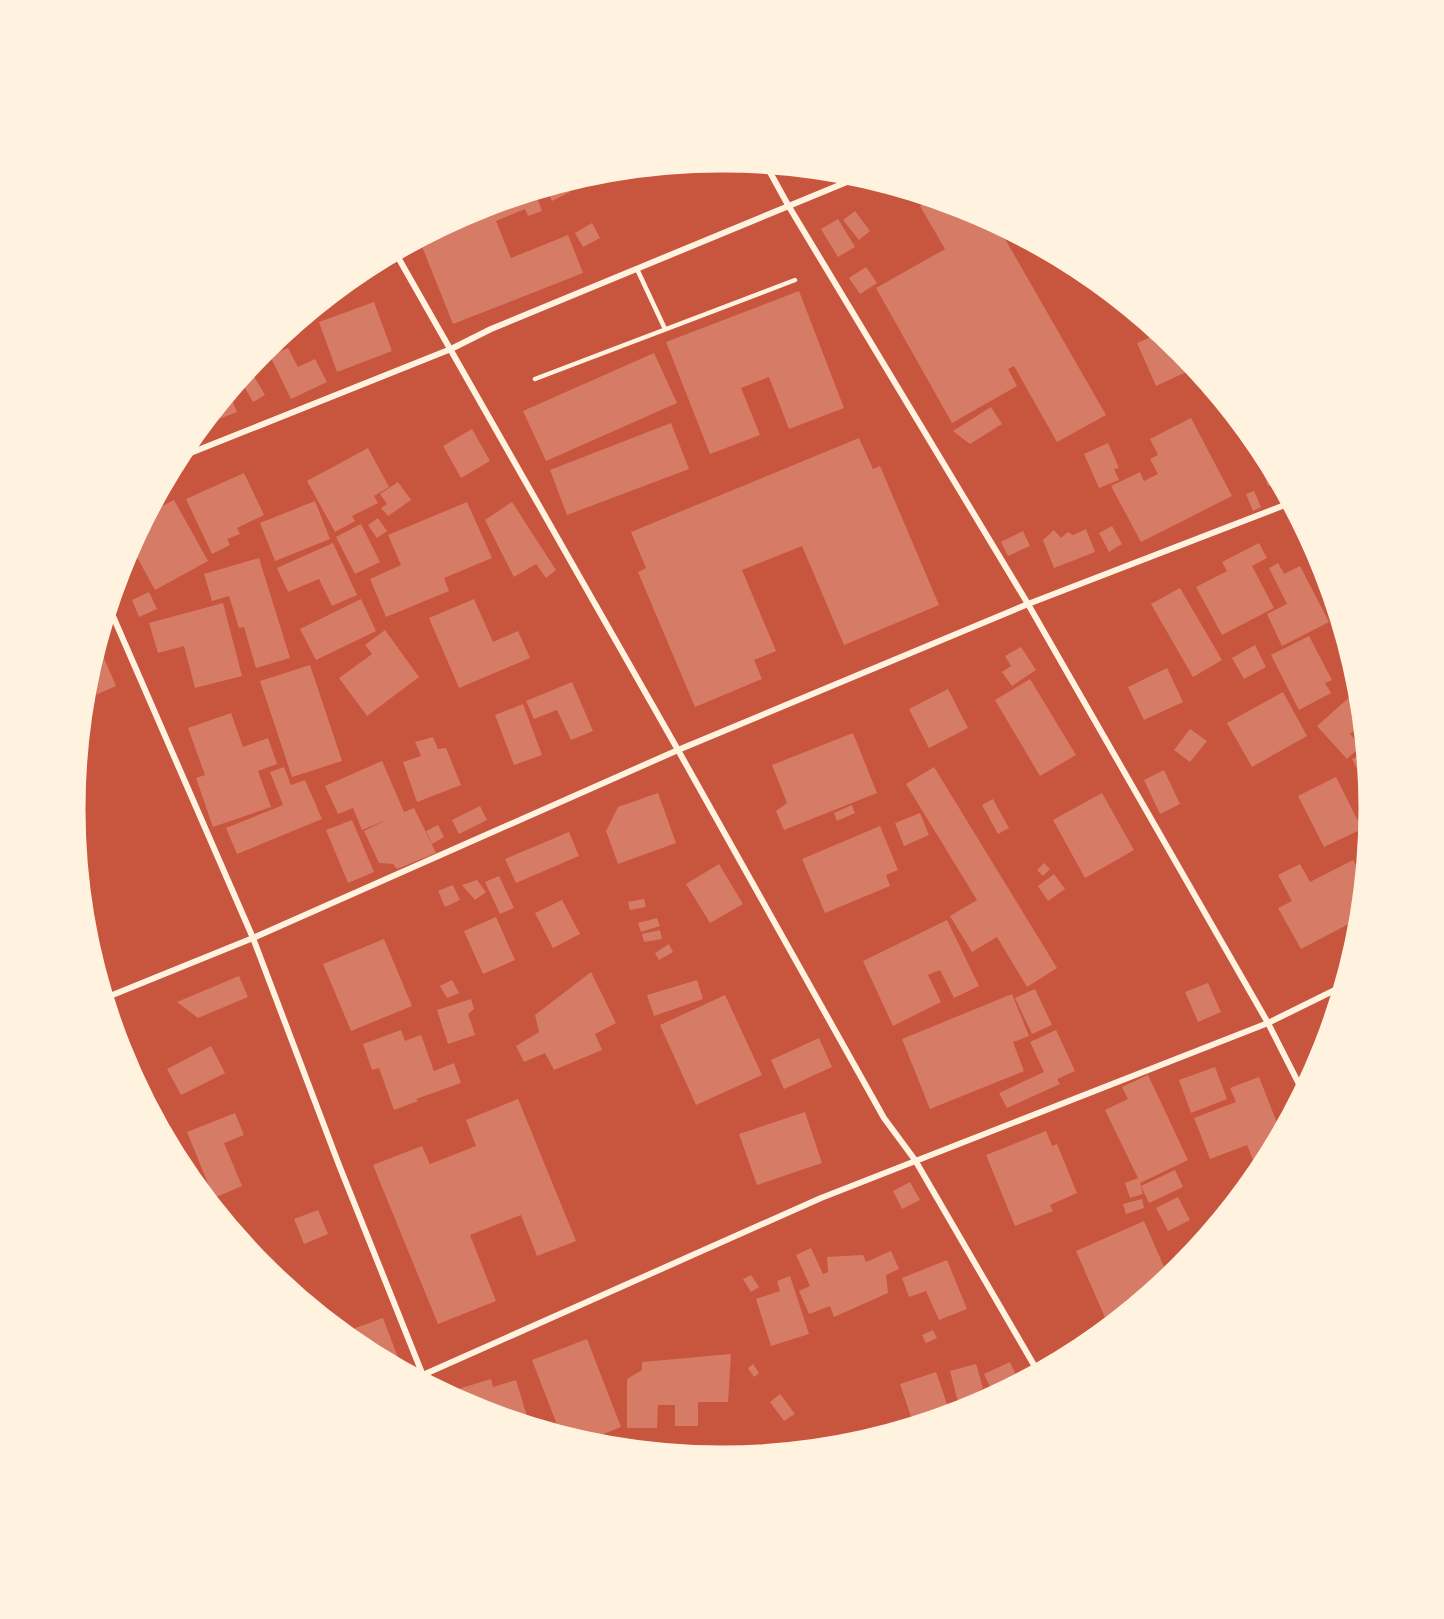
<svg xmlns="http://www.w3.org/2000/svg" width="1444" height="1619" font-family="'Playfair Display',serif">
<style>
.building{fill:#d67c66}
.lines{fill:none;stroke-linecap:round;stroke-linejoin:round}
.service{stroke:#fff3e0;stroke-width:4.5}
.minor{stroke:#fff3e0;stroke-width:6}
.rim{fill:none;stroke:#fff3e0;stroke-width:3}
</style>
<rect width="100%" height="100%" fill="#c8553d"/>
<g class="building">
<polygon points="680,165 681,167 670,173 666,166"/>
<polygon points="565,183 570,192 552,201 546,188"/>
<polygon points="535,192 542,211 528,216 525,209 496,221 511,258 568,235 583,273 453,324 419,239 474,210"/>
<polygon points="933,199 970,211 997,225 1106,415 1057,442 1014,366 1008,369 1017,386 952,423 876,288 945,249 920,206"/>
<polygon points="855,211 870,231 859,240 843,220"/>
<polygon points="838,219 855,247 838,257 821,229"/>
<polygon points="592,223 600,238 583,247 575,233"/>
<polygon points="866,267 877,283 860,294 849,278"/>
<polygon points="799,291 844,408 789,429 769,377 741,388 760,435 710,454 666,342"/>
<polygon points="374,302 392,351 337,372 319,322"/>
<polygon points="1146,323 1181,351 1195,368 1156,386 1137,343 1151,337 1145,324"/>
<polygon points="288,348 298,367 315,359 327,382 291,399 270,356"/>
<polygon points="654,353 677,403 546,461 523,411"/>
<polygon points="251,371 265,395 253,402 240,379"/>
<polygon points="229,392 237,412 211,422 209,417"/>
<polygon points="991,407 1002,424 970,444 953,431"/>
<polygon points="1191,418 1232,496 1141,542 1111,486 1140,472 1144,481 1158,474 1150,459 1158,455 1150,439"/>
<polygon points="671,423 689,469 567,515 550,470"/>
<polygon points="472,429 490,461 461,478 443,446"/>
<polygon points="859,438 873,469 880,466 939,605 844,645 802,546 742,570 776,651 754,660 762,679 695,707 638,572 646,568 631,532"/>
<polygon points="1253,440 1261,450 1279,483 1268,486"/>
<polygon points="1108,443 1119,468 1114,469 1119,480 1099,488 1084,454"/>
<polygon points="368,448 389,487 374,496 378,503 352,516 355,521 335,532 307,481"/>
<polygon points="244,473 264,515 237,528 240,534 227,539 230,545 212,554 186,499"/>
<polygon points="398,482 411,500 388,516 381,508 387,504 380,494"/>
<polygon points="1254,491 1261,507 1253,511 1246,494"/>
<polygon points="174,500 208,561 155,590 131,546 148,513"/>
<polygon points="315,501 330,539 275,561 260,523"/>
<polygon points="467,502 492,558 444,578 449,591 386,617 370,579 401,565 388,535"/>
<polygon points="512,502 556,570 546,578 536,564 514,577 485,520"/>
<polygon points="378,518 387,531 377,538 368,525"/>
<polygon points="361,524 380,562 355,574 336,537"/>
<polygon points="1112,526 1122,544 1109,552 1099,533"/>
<polygon points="1086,529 1095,552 1054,568 1043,540 1054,530 1061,538 1068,532 1073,535"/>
<polygon points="1023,531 1030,546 1008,556 1001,542"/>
<polygon points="333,543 357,595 332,606 319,579 288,592 277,568"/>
<polygon points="1259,543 1267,558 1252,566 1274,608 1222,635 1196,587 1227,571 1222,562"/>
<polygon points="259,558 290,658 256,668 244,627 239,628 229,596 212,601 204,574"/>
<polygon points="1278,563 1284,574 1300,566 1329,622 1282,646 1267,614 1287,604 1269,568"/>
<polygon points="1180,588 1222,660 1193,677 1151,604"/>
<polygon points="149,592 157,609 139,617 132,600"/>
<polygon points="361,599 376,631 316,660 300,629"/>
<polygon points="474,599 493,642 518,631 530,658 459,688 429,618"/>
<polygon points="223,603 242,676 195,688 184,646 158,653 149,623"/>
<polygon points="385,630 419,677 367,716 339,678 372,654 365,645"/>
<polygon points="1309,636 1332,680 1325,683 1331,693 1299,710 1271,655"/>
<polygon points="1255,645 1266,667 1244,679 1232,658"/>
<polygon points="1021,647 1036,670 1012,686 1002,672 1011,666 1005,656"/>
<polygon points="1347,647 1356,676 1355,677 1343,649"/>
<polygon points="100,649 116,686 84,700 86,683 96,651"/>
<polygon points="310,665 342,761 292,777 260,681"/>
<polygon points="1167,668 1183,702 1144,720 1128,687"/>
<polygon points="1030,679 1076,755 1040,776 995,700"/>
<polygon points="572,682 593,731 571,740 557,710 534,719 526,701"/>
<polygon points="948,689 968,728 929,748 909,709"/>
<polygon points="1283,692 1307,736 1252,767 1227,723"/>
<polygon points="1353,694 1360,702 1362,724 1350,734 1361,746 1347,759 1317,726"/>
<polygon points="523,704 542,755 514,765 495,715"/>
<polygon points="231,713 243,747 268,738 277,764 258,771 271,807 213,827 196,778 205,775 188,728"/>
<polygon points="1190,729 1207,741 1190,762 1174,750"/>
<polygon points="853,733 877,793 784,830 776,811 787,803 772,765"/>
<polygon points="433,737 438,749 446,748 461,785 417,802 403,762 421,756 415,742"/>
<polygon points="1365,753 1368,779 1363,782 1352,759"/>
<polygon points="382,761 404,812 414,808 436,853 397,869 393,864 379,863 364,831 386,820 362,830 353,808 338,814 325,786"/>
<polygon points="284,767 291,785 305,780 322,819 237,854 226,828 283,805 270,772"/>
<polygon points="934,767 1057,968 1027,987 997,937 972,952 950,916 977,900 906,784"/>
<polygon points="1164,770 1180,804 1160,814 1144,780"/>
<polygon points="1336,777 1362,829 1324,847 1298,796"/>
<polygon points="658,793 676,843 618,864 606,831 618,807"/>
<polygon points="1102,793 1134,850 1085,878 1053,820"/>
<polygon points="993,799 1009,828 998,834 982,805"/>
<polygon points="852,805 855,813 837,821 834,813"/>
<polygon points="480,806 487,820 459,834 452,820"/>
<polygon points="920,813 929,835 904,846 895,823"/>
<polygon points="352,820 374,872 348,883 326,830"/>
<polygon points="438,825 444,837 432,844 426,831"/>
<polygon points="880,826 898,870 886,875 890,886 825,913 802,859"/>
<polygon points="569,832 579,856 516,883 505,859"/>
<polygon points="1353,860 1364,879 1360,918 1301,949 1278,908 1292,901 1278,875 1300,864 1310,882"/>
<polygon points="1044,863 1050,869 1043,876 1037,870"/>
<polygon points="719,864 743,904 710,923 686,884"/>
<polygon points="1054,874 1065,889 1048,901 1038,886"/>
<polygon points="499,876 514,908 500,914 485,882"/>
<polygon points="477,880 486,892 475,900 462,885"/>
<polygon points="453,885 460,900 445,907 438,891"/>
<polygon points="644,899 646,907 630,910 628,902"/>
<polygon points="562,900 580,934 553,948 535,913"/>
<polygon points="496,917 515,960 483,974 464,931"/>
<polygon points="657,918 660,926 641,932 638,923"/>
<polygon points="947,920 979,986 954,998 940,970 928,975 941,1002 893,1026 863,961"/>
<polygon points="660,930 662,939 644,942 642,934"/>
<polygon points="384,939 412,1006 351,1031 323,964"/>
<polygon points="669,944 673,952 659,960 655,953"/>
<polygon points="591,972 616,1023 595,1034 602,1050 554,1070 545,1053 524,1062 516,1046 539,1032 535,1015"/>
<polygon points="239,976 248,997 198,1018 177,1002"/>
<polygon points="452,980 459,993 447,998 440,986"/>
<polygon points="697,980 703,999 654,1016 647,995"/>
<polygon points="1208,983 1221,1012 1198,1022 1185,992"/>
<polygon points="1035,989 1052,1025 1032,1034 1015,998"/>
<polygon points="1012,994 1029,1036 1013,1042 1024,1071 930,1109 902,1039"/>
<polygon points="725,995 762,1075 696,1105 660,1025"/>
<polygon points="471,999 474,1009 468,1014 475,1035 448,1044 437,1010"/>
<polygon points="401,1030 405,1041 421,1035 434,1071 454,1063 461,1083 416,1099 418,1101 394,1110 379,1068 372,1070 363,1044"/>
<polygon points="1056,1030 1075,1071 1057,1079 1060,1084 1007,1108 999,1093 1044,1072 1030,1042"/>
<polygon points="819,1038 832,1067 784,1089 771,1060"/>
<polygon points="211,1046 225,1073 181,1095 167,1069"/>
<polygon points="1215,1067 1227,1099 1191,1113 1179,1080"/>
<polygon points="1148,1075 1188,1160 1140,1183 1143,1194 1130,1198 1125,1183 1138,1178 1105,1110 1128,1099 1122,1087"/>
<polygon points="1259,1077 1281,1133 1270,1153 1253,1160 1247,1145 1210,1159 1194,1118 1236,1102 1230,1088"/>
<polygon points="518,1099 576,1241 537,1256 521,1215 470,1235 496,1301 438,1324 373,1165 422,1146 430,1164 476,1146 466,1120"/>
<polygon points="805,1112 822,1163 757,1185 739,1134"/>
<polygon points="235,1113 244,1135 224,1143 242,1186 214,1198 187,1132"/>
<polygon points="1046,1131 1052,1146 1057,1144 1077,1193 1050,1205 1053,1211 1015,1226 986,1155"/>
<polygon points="1175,1170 1183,1187 1149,1203 1141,1186"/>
<polygon points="910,1182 920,1200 902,1209 893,1191"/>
<polygon points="1178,1197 1190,1220 1168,1231 1156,1208"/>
<polygon points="1142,1199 1144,1208 1126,1214 1123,1204"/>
<polygon points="318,1210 328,1234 304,1244 294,1219"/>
<polygon points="1144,1221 1169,1278 1123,1316 1107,1322 1076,1251"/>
<polygon points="811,1248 823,1274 828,1272 827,1257 863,1255 866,1262 891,1251 899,1269 886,1275 888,1293 834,1317 830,1306 809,1314 799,1291 810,1286 796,1255"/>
<polygon points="947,1260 967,1309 939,1320 926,1291 909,1297 902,1278"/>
<polygon points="751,1275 759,1287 751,1292 743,1279"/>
<polygon points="790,1276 809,1334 771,1346 756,1299 780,1291 777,1281"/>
<polygon points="383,1318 403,1371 361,1349 342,1333"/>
<polygon points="933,1330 937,1338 926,1343 922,1335"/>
<polygon points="587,1339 621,1427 583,1442 561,1435 532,1360"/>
<polygon points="731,1354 728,1402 698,1402 698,1426 675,1426 675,1405 658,1405 657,1428 627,1428 627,1379 642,1370 642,1362"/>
<polygon points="1010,1362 1019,1382 994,1395 984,1374"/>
<polygon points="753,1364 759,1373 754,1377 748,1368"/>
<polygon points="976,1364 983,1388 959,1406 950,1371"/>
<polygon points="936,1372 948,1407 912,1420 900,1384"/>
<polygon points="491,1379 493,1387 516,1380 530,1426 474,1408 462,1402 458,1389"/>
<polygon points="780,1394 795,1414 784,1421 770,1402"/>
</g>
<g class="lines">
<g class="service">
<polyline points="637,269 665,329"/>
<polyline points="535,379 795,280"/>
</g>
<g class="minor">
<polyline points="766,165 788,205 1028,604 1268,1023 1303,1092"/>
<polyline points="395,252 678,750 884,1118 915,1160 1038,1372"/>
<polyline points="178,458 451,349 491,329 859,177"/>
<polyline points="109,607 253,938 339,1165 426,1383"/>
<polyline points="105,998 253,938 678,750 1028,604 1290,503"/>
<polyline points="416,1378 821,1198 1268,1023 1343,986"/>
</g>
</g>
<path d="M0 0H1444V1619H0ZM84 809a638 638 0 1 1 1276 0a638 638 0 1 1-1276 0Z" fill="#fff3e0" fill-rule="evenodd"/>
<path class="rim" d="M84 809a638 638 0 1 1 1276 0a638 638 0 1 1-1276 0Z"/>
</svg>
